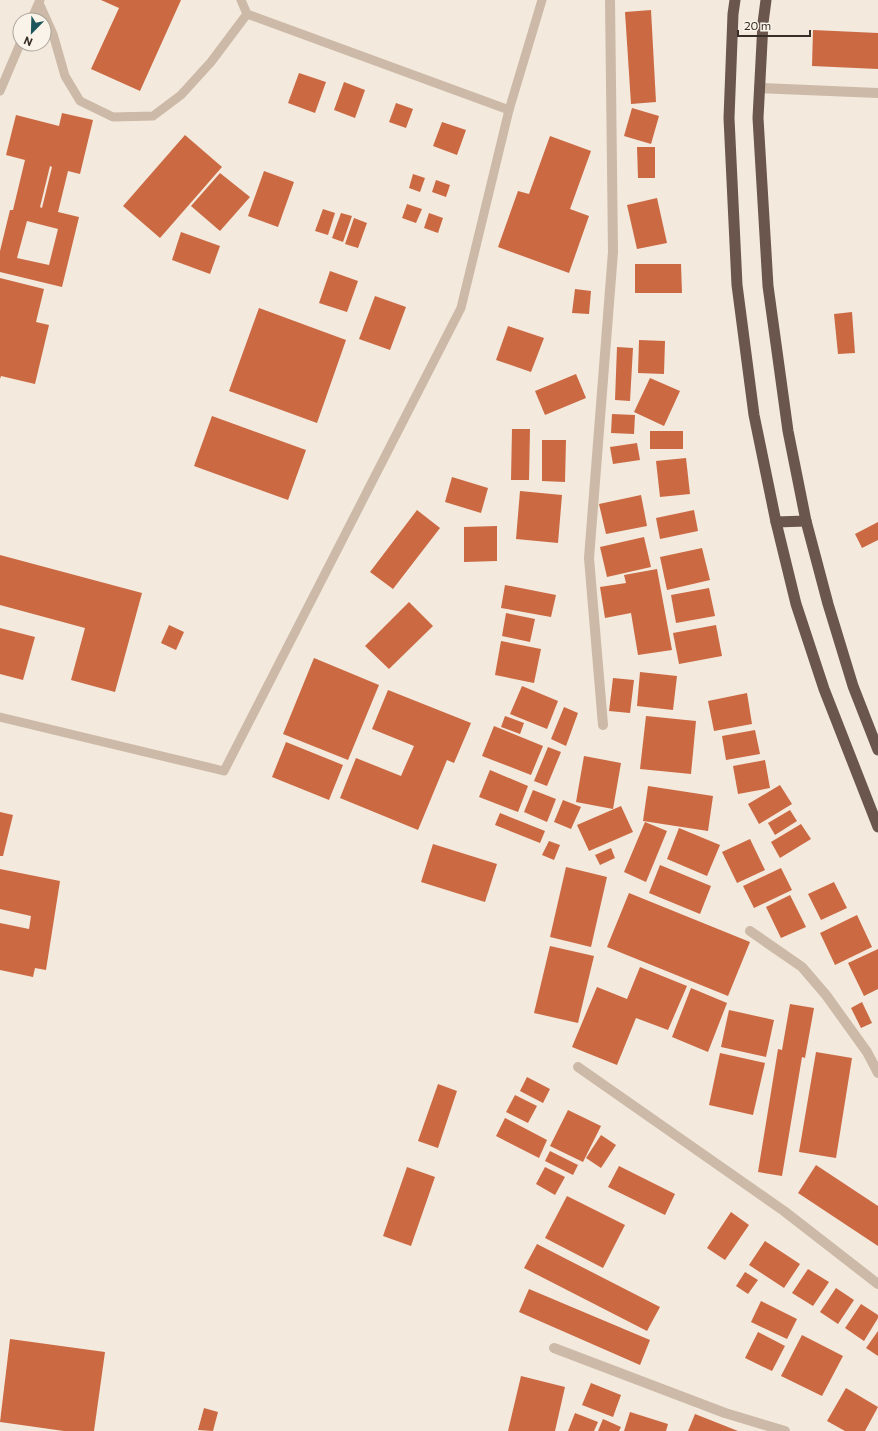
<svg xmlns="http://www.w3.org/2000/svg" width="878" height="1431" font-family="Commissioner,sans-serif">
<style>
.building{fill:#cb6943;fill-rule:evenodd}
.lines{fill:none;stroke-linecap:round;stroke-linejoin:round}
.service{stroke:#ccb9a7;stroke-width:9}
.minor{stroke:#ccb9a7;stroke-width:10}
.trunk{stroke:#6a564c;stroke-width:11}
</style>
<rect width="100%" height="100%" fill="#f3e9dc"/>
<g class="building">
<polygon points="101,0 181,0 140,91 91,69 119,8"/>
<polygon points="651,10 656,102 631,104 625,12"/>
<polygon points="813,30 878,33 878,69 812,66"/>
<polygon points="299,73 326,82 315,113 288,103"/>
<polygon points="344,82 365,90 355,118 334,110"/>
<polygon points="396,103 413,109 406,128 389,122"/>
<polygon points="632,108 659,116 651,144 624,136"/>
<path d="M62 113 93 120 80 174 68 171 58 212 79 217 62 287 0 272V251L10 210H13L25 160 6 155 16 115 59 126ZM50 166 52 167 42 208 40 207ZM27 221 58 229 49 265 17 258Z"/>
<polygon points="442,122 466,130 457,155 433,146"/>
<polygon points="185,135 222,167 160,238 123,206"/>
<polygon points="550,136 591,151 570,209 589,216 569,273 498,247 518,191 529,194"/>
<polygon points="637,147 655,147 655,178 638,178"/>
<polygon points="264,171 294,182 278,227 248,216"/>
<polygon points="220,173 250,197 220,231 191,206"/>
<polygon points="413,174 425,178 420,192 409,188"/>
<polygon points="436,180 450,185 446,197 432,192"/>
<polygon points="657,198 667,243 637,249 627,205"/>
<polygon points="407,204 422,209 416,223 402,218"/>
<polygon points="323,209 335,213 328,235 315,231"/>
<polygon points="341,213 352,216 343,242 332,238"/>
<polygon points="429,213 443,218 438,233 424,228"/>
<polygon points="354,218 367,223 358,248 345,244"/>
<polygon points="181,232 220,246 210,274 172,260"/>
<polygon points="635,264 681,264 682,293 635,293"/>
<polygon points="330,271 358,281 347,312 319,303"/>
<polygon points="0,278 44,289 36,322 49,325 35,384 1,376 0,379"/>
<polygon points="575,289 591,291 589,314 572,313"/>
<polygon points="375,296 406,307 390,350 359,339"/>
<polygon points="259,308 346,340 317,423 229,391"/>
<polygon points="852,312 855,353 838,354 834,314"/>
<polygon points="508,326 544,338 531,372 496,360"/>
<polygon points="639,340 665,341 664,374 638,373"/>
<polygon points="617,347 633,348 630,401 615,400"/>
<polygon points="576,374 586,398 545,415 535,391"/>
<polygon points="650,378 680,391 664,426 634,412"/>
<polygon points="612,414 635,415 634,434 611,433"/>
<polygon points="212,416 306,450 288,500 194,466"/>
<polygon points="512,429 530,429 529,480 511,480"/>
<rect x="650" y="431" width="33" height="18"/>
<polygon points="542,440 566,440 565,482 542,481"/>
<polygon points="637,443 640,460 613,464 610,447"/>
<polygon points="686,458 690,494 660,497 656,461"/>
<polygon points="452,477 488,488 481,513 445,502"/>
<polygon points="520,491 562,495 558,543 516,539"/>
<polygon points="641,495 647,526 606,534 599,504"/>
<polygon points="417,510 440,528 393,589 370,572"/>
<polygon points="694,510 698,531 660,539 656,518"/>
<polygon points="878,522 878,540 862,548 855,534"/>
<polygon points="497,526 497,561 464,562 464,527"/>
<polygon points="644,537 651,567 607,577 600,547"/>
<polygon points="702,548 710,580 667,590 660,557"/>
<polygon points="0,555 142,593 115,692 71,680 85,628 0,605"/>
<polygon points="657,569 672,650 638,655 631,613 605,618 600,587 626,583 624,575"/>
<polygon points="505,585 556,595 551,617 501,608"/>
<polygon points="709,588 715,616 676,623 671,595"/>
<polygon points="409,602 433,626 389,669 365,646"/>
<polygon points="506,613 535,619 530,642 502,636"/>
<polygon points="169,625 184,632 176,650 161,643"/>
<polygon points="716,625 722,656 679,664 673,633"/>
<polygon points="0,628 35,637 23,680 0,674"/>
<polygon points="501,641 541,649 534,683 495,675"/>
<polygon points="314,658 379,685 348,760 283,734"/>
<polygon points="640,672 677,676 673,710 637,706"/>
<polygon points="613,678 634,680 630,713 609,711"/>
<polygon points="522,686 558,701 547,729 510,714"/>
<polygon points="388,690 471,723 454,763 447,760 418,830 340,798 356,758 401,776 414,746 372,729"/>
<polygon points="747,693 752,724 714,731 708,701"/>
<polygon points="564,707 578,713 566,746 551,739"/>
<polygon points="505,716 524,723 520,734 501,727"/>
<polygon points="646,716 696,721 691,774 640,769"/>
<polygon points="494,726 543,746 531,775 482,756"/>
<polygon points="755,730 760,754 726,760 722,736"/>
<polygon points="286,742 343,765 329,800 272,777"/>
<polygon points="548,747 561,752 547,786 534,781"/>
<polygon points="584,756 621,763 613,809 576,802"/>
<polygon points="765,760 770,788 738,794 733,766"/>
<polygon points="490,770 528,786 518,812 479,797"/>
<polygon points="780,785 792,804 759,824 748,804"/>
<polygon points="648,786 713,796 708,831 643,821"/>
<polygon points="533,790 556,799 547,822 524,812"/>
<polygon points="563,800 581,807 571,829 554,822"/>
<polygon points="621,806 633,832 589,851 577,825"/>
<polygon points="790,810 797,821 775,835 768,823"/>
<polygon points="0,812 13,815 3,856 0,856"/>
<polygon points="500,813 545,831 540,843 495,825"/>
<polygon points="645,822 667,831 646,882 624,872"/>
<polygon points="801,824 811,839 780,858 771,842"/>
<polygon points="679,828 720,845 707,876 667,859"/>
<polygon points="750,839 765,870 737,883 722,852"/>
<polygon points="549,841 560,845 554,860 542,855"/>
<polygon points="433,844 497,864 485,902 421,882"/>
<polygon points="611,848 615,858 600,865 595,855"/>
<polygon points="660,865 711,886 700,914 649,893"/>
<polygon points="566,867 607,877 591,947 550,937"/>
<polygon points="781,868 792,890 754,908 743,886"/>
<polygon points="0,869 60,881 46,970 35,968 33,977 0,970 0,923 29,929 31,916 0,909"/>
<polygon points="834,882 847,908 821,920 808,894"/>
<polygon points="629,893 750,942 728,996 607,947"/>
<polygon points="790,895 806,927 781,938 766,907"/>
<polygon points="857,915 872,947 835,965 820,933"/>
<polygon points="550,946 594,956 578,1023 534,1013"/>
<polygon points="878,949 878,989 864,996 848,963"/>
<polygon points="640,967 687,986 668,1030 636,1018 617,1065 572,1047 597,987 627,999"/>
<polygon points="691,988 727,1003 708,1052 672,1037"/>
<polygon points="862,1002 872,1023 861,1028 851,1008"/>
<polygon points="790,1004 814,1008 805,1058 802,1057 782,1176 758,1172 778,1049 782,1050"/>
<polygon points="729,1010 774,1020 766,1057 721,1047"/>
<polygon points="816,1052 852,1058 836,1158 799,1152"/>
<polygon points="720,1053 765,1063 753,1115 709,1105"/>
<polygon points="527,1077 550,1089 543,1103 520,1091"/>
<polygon points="438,1084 457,1091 438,1148 418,1141"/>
<polygon points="515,1095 537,1106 528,1123 506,1112"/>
<polygon points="568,1110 601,1126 583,1162 550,1146"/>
<polygon points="505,1118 547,1140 539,1158 496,1136"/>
<polygon points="601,1135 616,1145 601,1168 586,1158"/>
<polygon points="550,1151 578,1165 573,1175 545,1161"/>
<polygon points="816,1165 878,1206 878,1246 798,1193"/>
<polygon points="619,1166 675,1194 665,1215 608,1187"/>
<polygon points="407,1167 435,1177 411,1246 383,1236"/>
<polygon points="545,1167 565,1177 555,1195 536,1184"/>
<polygon points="567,1196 625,1225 603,1268 545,1238"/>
<polygon points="731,1212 749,1225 725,1260 707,1248"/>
<polygon points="765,1241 800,1264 784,1288 749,1265"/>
<polygon points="537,1244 660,1307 647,1331 524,1268"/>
<polygon points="808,1269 829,1282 813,1306 792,1293"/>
<polygon points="745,1272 758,1280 748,1294 736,1286"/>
<polygon points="836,1288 854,1300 838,1324 820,1312"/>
<polygon points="529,1289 650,1340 640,1365 519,1312"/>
<polygon points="761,1301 797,1319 787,1339 751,1322"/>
<polygon points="861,1304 878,1315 878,1318 864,1341 845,1328"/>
<polygon points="878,1331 878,1356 866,1348"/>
<polygon points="758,1332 785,1346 772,1371 745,1358"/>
<polygon points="802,1335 843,1356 822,1396 781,1376"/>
<polygon points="10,1339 105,1352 94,1431 64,1431 0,1422"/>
<polygon points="521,1376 565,1387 555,1431 508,1431"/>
<polygon points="591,1383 621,1395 613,1417 582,1405"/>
<polygon points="846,1388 878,1407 865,1431 845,1431 827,1421"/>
<polygon points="204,1408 218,1412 213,1431 198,1430"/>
<polygon points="630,1412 668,1424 666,1431 624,1431"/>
<polygon points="575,1413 598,1422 594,1431 568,1431"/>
<polygon points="695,1414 738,1431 688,1431"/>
<polygon points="603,1419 621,1427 619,1431 598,1431"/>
</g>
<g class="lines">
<g class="service">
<polyline points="241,0 247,14 509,110"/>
<polyline points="39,3 53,34 65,76 80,101 113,117 153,116 181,95 211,62 247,14"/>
<polyline points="31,20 40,0"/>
<polyline points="0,91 20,44"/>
<polyline points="0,717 224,771 461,308 509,110 542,0"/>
</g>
<g class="minor">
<polyline points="759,88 878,93"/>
<polyline points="603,725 589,558 613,252 610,0"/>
<polyline points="750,931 802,967 826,995 867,1052 878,1073"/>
<polyline points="578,1067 784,1211 878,1284"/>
<polyline points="554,1348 725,1413 785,1431"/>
</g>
<g class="trunk">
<polyline points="735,0 733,14 729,118 737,285 754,415 776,522 796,604 824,689 878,827"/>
<polyline points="766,0 763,23 758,118 768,286 788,431 806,521 828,604 853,686 878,750"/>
<polyline points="776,522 806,521"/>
</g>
</g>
<g transform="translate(32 32) rotate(203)"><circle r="19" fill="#faf3e9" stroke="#aca49c"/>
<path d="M0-3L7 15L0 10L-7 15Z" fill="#1c555c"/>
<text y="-6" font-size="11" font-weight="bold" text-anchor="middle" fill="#382e28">N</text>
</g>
<path d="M738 30v6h72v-6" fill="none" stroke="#382e28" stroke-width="2"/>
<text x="744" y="30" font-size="12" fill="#382e28" stroke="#faf3e9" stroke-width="3" paint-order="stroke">20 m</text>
</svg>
